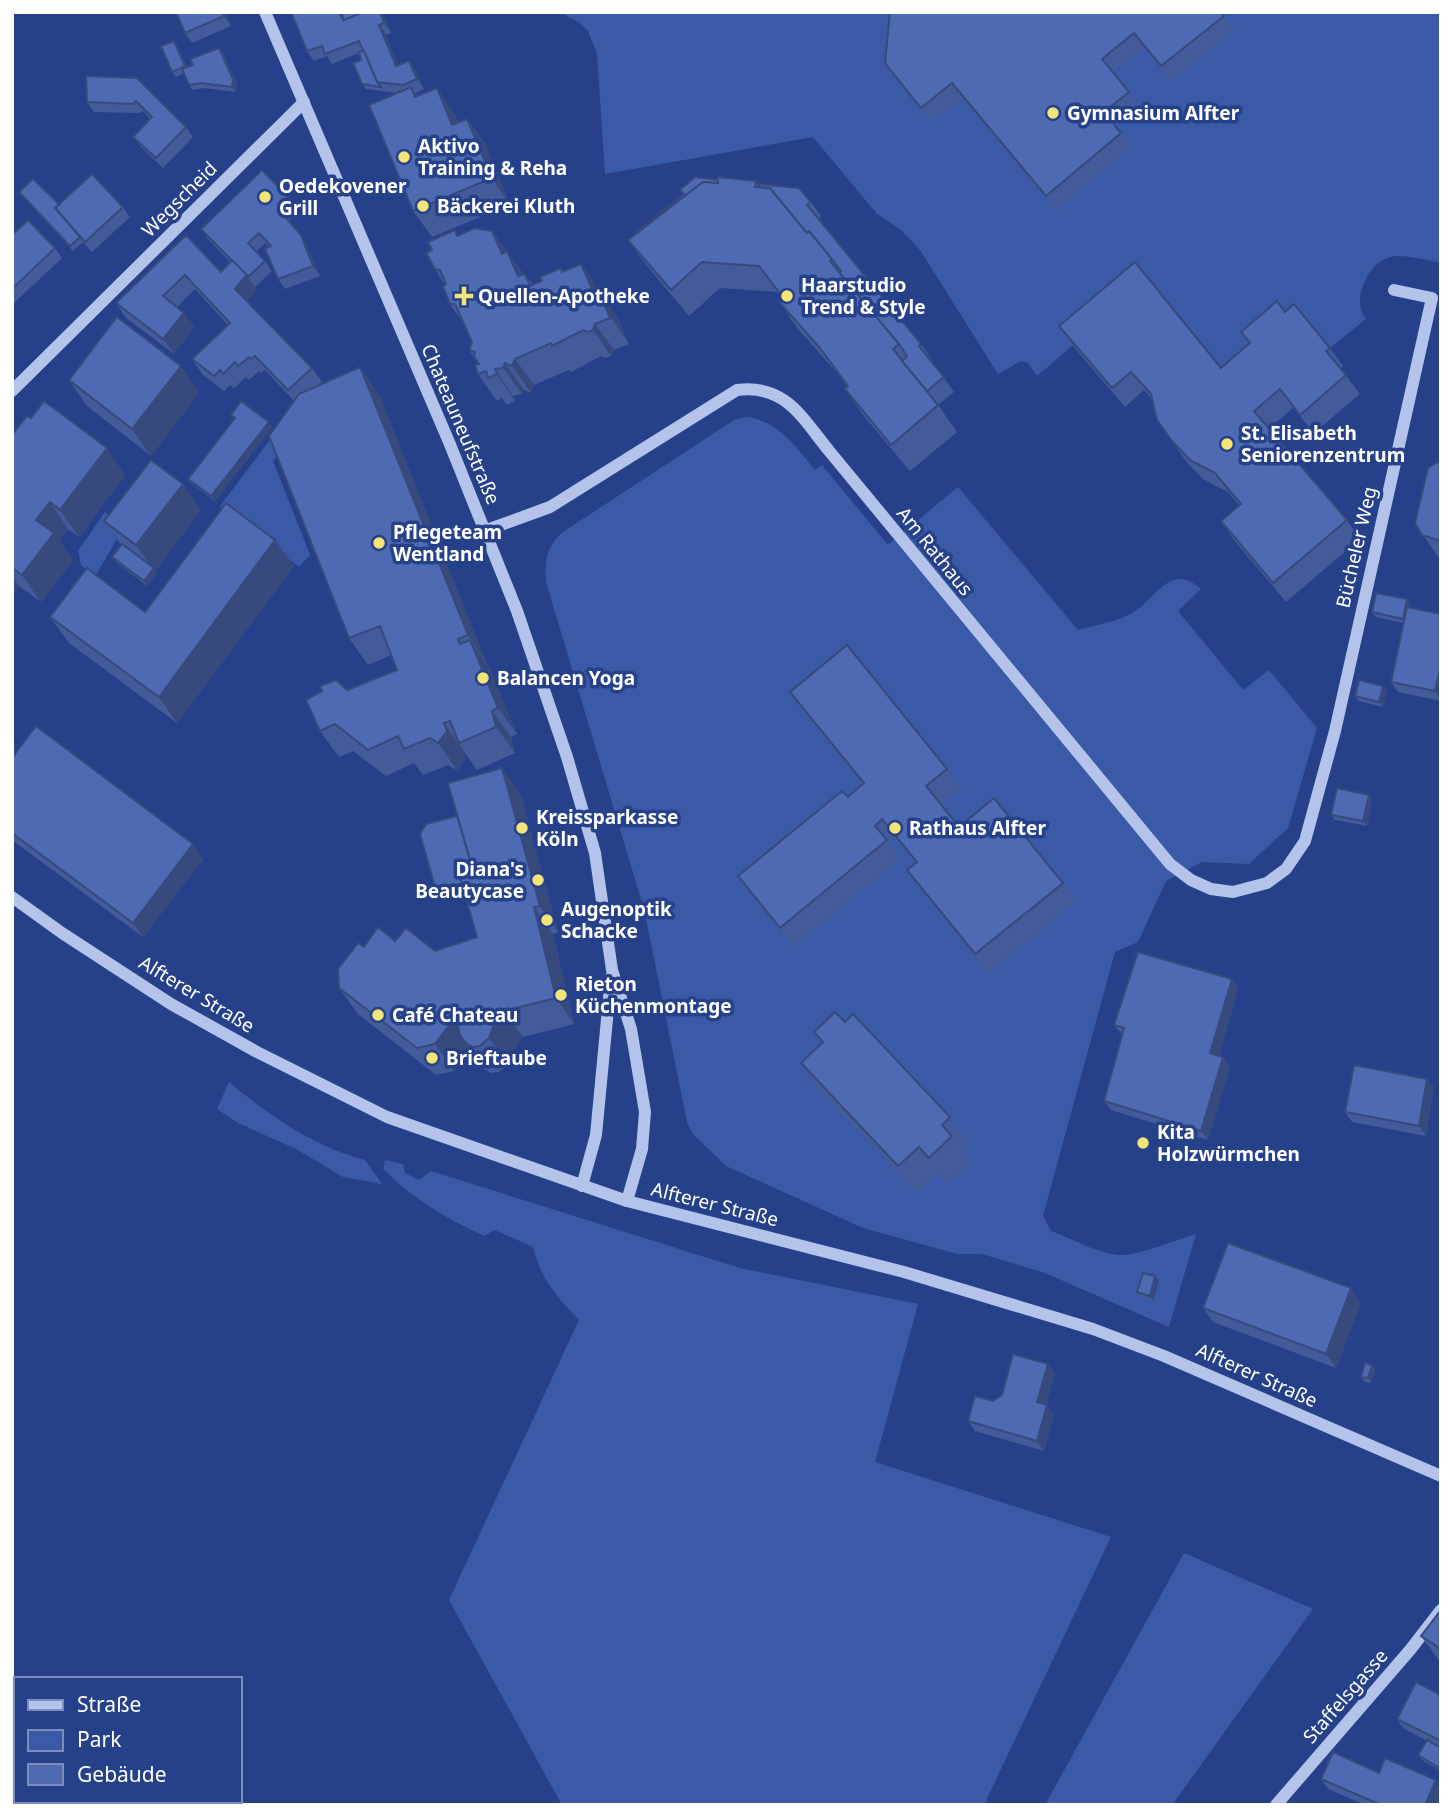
<svg xmlns="http://www.w3.org/2000/svg" width="1453" height="1817" font-family="'Noto Sans',sans-serif">
<style>
.green{fill:#3a5aa7}
.lines{fill:none;stroke-linecap:round;stroke-linejoin:round}
.minor{stroke:#b3c3ea;stroke-width:12}
.wall{fill:#435b99}
.shaded-wall{fill:#374a7d}
.building{fill:#4e6ab2;stroke:#374a7d;stroke-width:2}
.poi-dot{fill:#f3e478;stroke:#26418a;stroke-width:2.5}
.labels{text-anchor:middle;stroke-width:7;stroke-linejoin:round;paint-order:stroke}
.poi-label{font-size:19px;font-weight:bold;fill:#fff;stroke:#26418a;text-anchor:start}
.street-label{font-size:19px;fill:#fff;stroke:#26418a}
</style>
<rect width="100%" height="100%" fill="#26418a"/>
<g class="green">
<path d="M560 12H1441V263C1427 260 1411 256 1397 256 1375 256 1359 284 1360 303 1360 309 1363 314 1366 319L1329 349 1234 387 1148 281 1037 376 1028 363 1021 361 998 374 920 250 901 230 877 214 813 137 605 174 597 53 588 31 580 23Z"/>
<path d="M746 417C778 421 795 446 815 470L822 465 888 545 958 487 1078 630C1095 625 1117 622 1132 613 1157 599 1170 561 1201 589L1178 611 1243 690 1269 670 1317 728 1288 828 1249 864 1202 862 1166 881 1138 942 1115 952 1043 1216 1051 1231C1073 1239 1099 1255 1123 1255 1137 1255 1180 1239 1196 1234L1169 1327 1045 1273 982 1254H957L863 1228 726 1166 693 1134 687 1122 644 909 546 582C544 561 547 545 563 532L734 420Z"/>
<polygon points="273,436 285,445 273,461 310,555 299,567 220,506"/>
<path d="M105 512 125 527C113 543 106 560 95 576L81 565 78 551Z"/>
<path d="M229 1082C270 1116 313 1146 365 1160L382 1184 343 1177 296 1149 238 1123 217 1109Z"/>
<path d="M385 1160 403 1164 405 1173 419 1180 431 1171 740 1268 918 1304 875 1462 1111 1537 984 1805H562L449 1600 579 1320C556 1296 542 1281 533 1247L495 1230 484 1236C447 1219 412 1198 383 1169Z"/>
<polygon points="1184,1553 1313,1609 1172,1805 1045,1805"/>
</g>
<g class="lines">
<g class="minor">
<polyline points="265,12 449,442 517,611 567,757 595,853 612,970 631,1029 645,1112 642,1149 627,1201"/>
<polyline points="12,391 304,102"/>
<path d="M484 531 550 507 737 390C786 384 802 418 830 452L1170 864 1191 880 1211 889 1233 892 1267 883 1286 869 1305 841 1335 731 1432 298 1394 290"/>
<polyline points="12,897 62,933 171,1004 257,1052 387,1117 627,1201 904,1272 1093,1329 1164,1356 1441,1476"/>
<polyline points="582,1186 596,1135 611,977"/>
<polyline points="1276,1805 1410,1650 1441,1610"/>
</g>
</g>
<g class="wall">
<polygon points="225,12 231,26 192,43 185,33"/>
<polygon points="382,12 391,33 386,35 398,66 409,61 416,71 424,89 415,93 417,96 437,88 455,115 458,122 467,119 486,145 510,205 432,237 413,211 397,93 366,89 362,84 361,60 359,53 332,64 327,56 314,61 307,51"/>
<polygon points="1220,12 1234,31 1171,81 1144,48 1113,72 1139,106 1115,126 1131,147 1056,210 962,98 932,123 895,78 885,63"/>
<polygon points="177,46 187,67 193,65 219,48 223,53 237,84 236,92 204,88 192,90 189,85 184,73 176,77 172,72"/>
<polygon points="86,76 186,127 193,137 163,168 140,146 133,137 150,119 143,111 140,113 94,112 87,102"/>
<polygon points="718,180 756,181 758,184 811,202 821,216 818,219 921,344 931,358 930,359 954,392 938,405 957,432 910,471 863,415 845,389 847,387 838,374 798,329 780,303 783,300 777,292 720,288 689,316 647,266 628,240"/>
<polygon points="19,192 59,204 123,207 130,217 92,252 82,241 83,242 73,251"/>
<polygon points="292,201 299,211 288,221 307,245 320,276 285,289 278,279 269,247 265,243 256,252 265,261 272,271 255,287 257,290 247,301 312,368 322,382 319,385 379,394 486,662 489,667 517,734 511,737 515,753 477,770 463,750 466,758 457,770 448,765 423,775 414,763 386,776 353,751 339,757 320,731 347,690 397,670 391,655 368,665 349,638 294,401 265,370 261,373 259,371 249,380 246,377 234,388 230,385 224,391 202,374 192,359 228,325 195,289 177,307 184,313 194,327 174,354 126,318 116,303 186,235 221,272 230,262 208,239 201,229"/>
<polygon points="492,231 523,274 525,274 533,285 542,281 561,268 563,271 581,264 616,315 629,344 614,350 611,356 605,358 601,356 571,372 569,370 534,385 531,393 524,390 522,394 513,396 515,401 507,405 502,398 497,401 478,374 479,364 469,350 472,342 464,324 450,304 445,285 435,269 459,235"/>
<polygon points="12,235 55,248 62,258 13,304 12,303"/>
<polygon points="1285,312 1330,348 1343,366 1341,369 1360,394 1314,433 1293,408 1269,428 1347,520 1360,539 1286,602 1234,540 1221,521 1239,505 1228,492 1203,479 1185,460 1157,420 1152,399 1144,390 1125,407 1072,345 1059,326 1221,368 1249,344 1241,332"/>
<polygon points="69,380 199,393 151,456 87,406"/>
<polygon points="231,415 269,422 272,427 215,501 192,484 188,479 234,419"/>
<polygon points="12,435 125,475 79,537 68,529 59,541 73,560 41,602 19,586 12,595"/>
<polygon points="1441,461 1441,561 1415,523"/>
<polygon points="183,484 201,510 155,571 157,573 147,586 116,562 112,557 121,545 104,521"/>
<polygon points="294,566 177,723 69,643 50,617 145,612"/>
<polygon points="1407,599 1410,604 1410,608 1441,614 1441,701 1398,692 1391,682 1403,623 1376,617 1372,612"/>
<polygon points="1383,686 1386,691 1383,707 1359,701 1355,696"/>
<polygon points="790,692 947,769 961,788 940,804 959,827 1063,883 1076,902 989,973 920,889 907,870 916,863 895,838 889,844 900,859 793,947 751,895 738,876 848,797 863,784 803,711"/>
<polygon points="12,758 203,859 143,937 12,840"/>
<polygon points="521,795 558,932 553,934 574,1024 523,1037 514,1049 508,1065 499,1072 491,1073 485,1070 470,1049 454,1071 436,1075 358,1014 339,988 364,947 395,941 435,951 477,937 464,893 441,899 437,894 457,816"/>
<polygon points="1372,799 1367,826 1335,820 1331,815"/>
<polygon points="1232,979 1238,989 1219,1056 1223,1057 1230,1067 1208,1140 1111,1110 1104,1101 1123,1035 1114,1025"/>
<polygon points="845,1022 950,1117 969,1144 962,1150 971,1163 948,1184 937,1174 917,1193 819,1089 801,1063 821,1043 814,1032"/>
<polygon points="1427,1079 1434,1088 1426,1136 1352,1122 1345,1112"/>
<polygon points="1159,1281 1153,1301 1141,1297 1137,1292"/>
<polygon points="1361,1303 1336,1368 1213,1322 1203,1308"/>
<polygon points="1048,1364 1055,1373 1046,1405 1054,1415 1044,1451 975,1431 968,1421 993,1401"/>
<polygon points="1372,1365 1375,1370 1371,1383 1365,1382 1361,1377"/>
<polygon points="1441,1610 1441,1663 1421,1636"/>
<polygon points="1441,1695 1441,1771 1422,1760 1418,1755 1427,1741 1403,1728 1397,1719"/>
<polygon points="1379,1773 1436,1780 1441,1786 1441,1795 1437,1805 1365,1805 1328,1789 1321,1779"/>
</g>
<g class="shaded-wall">
<polygon points="222,12 225,12 231,26 224,16"/>
<polygon points="380,12 382,12 391,33 384,23"/>
<polygon points="379,25 386,35 403,76 396,66"/>
<polygon points="174,41 177,46 188,71 185,66"/>
<polygon points="219,48 223,53 237,84 236,92 232,87"/>
<polygon points="409,61 416,71 424,89 417,79"/>
<polygon points="437,88 455,115 470,152 452,125"/>
<polygon points="467,119 486,145 510,205 492,178"/>
<polygon points="492,231 525,278 537,303 502,254"/>
<polygon points="301,235 307,245 320,276 313,266"/>
<polygon points="581,264 616,315 629,344 593,291"/>
<polygon points="247,275 257,290 245,303 235,289"/>
<polygon points="184,313 194,327 174,354 163,339"/>
<polygon points="595,324 614,350 611,356 593,330"/>
<polygon points="515,359 534,385 531,393 512,366"/>
<polygon points="505,363 524,390 522,394 503,368"/>
<polygon points="181,366 199,393 151,456 132,429"/>
<polygon points="360,367 379,394 486,662 468,635"/>
<polygon points="495,369 513,396 515,401 497,374"/>
<polygon points="269,422 272,427 215,501 211,496"/>
<polygon points="107,448 125,475 79,537 60,510"/>
<polygon points="183,484 201,510 155,571 157,573 147,586 144,581 153,569 136,545"/>
<polygon points="50,502 68,529 59,541 73,560 41,602 22,575 36,520"/>
<polygon points="275,540 294,566 177,723 159,697"/>
<polygon points="12,576 19,586 12,595"/>
<polygon points="1407,599 1410,604 1406,624 1403,619"/>
<polygon points="470,640 489,667 517,734 498,708"/>
<polygon points="1441,665 1441,699 1435,691"/>
<polygon points="1383,686 1386,691 1383,707 1379,702"/>
<polygon points="492,711 511,737 515,753 496,727"/>
<polygon points="444,723 463,750 466,758 457,770 438,743"/>
<polygon points="12,740 16,746 12,751"/>
<polygon points="502,768 521,795 558,932 540,906"/>
<polygon points="1369,795 1372,799 1367,826 1363,821"/>
<polygon points="193,844 203,859 143,937 133,923"/>
<polygon points="534,907 553,934 574,1024 556,998"/>
<polygon points="1232,979 1238,989 1217,1063 1210,1053"/>
<polygon points="504,1011 523,1037 514,1049 508,1065 489,1038 495,1022"/>
<polygon points="456,1016 466,1043 470,1049 454,1071 435,1044"/>
<polygon points="1223,1057 1230,1067 1208,1140 1201,1131"/>
<polygon points="1427,1079 1434,1088 1426,1136 1419,1126"/>
<polygon points="1155,1276 1159,1281 1153,1301 1150,1296"/>
<polygon points="1351,1288 1361,1303 1336,1368 1326,1354"/>
<polygon points="1048,1364 1055,1373 1044,1412 1037,1402"/>
<polygon points="1372,1365 1375,1370 1371,1383 1368,1378"/>
<polygon points="1047,1405 1054,1415 1044,1451 1037,1441"/>
<polygon points="1436,1780 1441,1786 1441,1795 1437,1805 1425,1805"/>
</g>
<g class="building">
<polygon points="176,12 222,12 224,16 185,33"/>
<polygon points="291,12 339,12 343,20 361,12 380,12 384,23 379,25 396,66 409,61 417,79 403,85 377,82 359,41 325,54 322,46 307,51"/>
<polygon points="341,12 361,12 361,13 344,20"/>
<polygon points="890,12 1220,12 1224,16 1161,66 1134,33 1102,59 1129,92 1104,112 1121,133 1046,196 952,83 921,108 885,63"/>
<polygon points="174,41 185,66 172,72 161,46"/>
<polygon points="219,48 233,79 232,87 201,83 189,85 182,69 193,65 190,59"/>
<polygon points="364,51 377,82 381,87 362,84 353,63 361,60 359,52"/>
<polygon points="86,76 137,78 186,127 156,158 133,137 152,117 136,101 133,104 87,102"/>
<polygon points="411,87 415,97 437,88 452,125 467,119 492,178 413,211 369,105"/>
<polygon points="262,170 292,201 281,212 301,235 313,266 278,279 265,249 271,246 259,233 248,243 265,261 248,277 201,229"/>
<polygon points="92,174 123,207 85,242 55,208"/>
<polygon points="695,177 718,180 718,183 703,182 636,234 635,233 684,194 680,190"/>
<polygon points="718,177 756,181 755,187 770,188 807,233 809,231 832,259 830,261 899,344 893,349 938,405 891,445 845,389 848,386 819,347 780,303 784,299 759,266 702,262 671,290 628,240 703,182 718,183"/>
<polygon points="33,179 59,204 55,208 80,237 70,246 19,192"/>
<polygon points="758,184 799,188 811,202 807,205 921,344 919,346 944,377 927,391 902,361 907,356 899,344 839,272 841,271 832,259 809,231 807,233 770,188 760,187"/>
<polygon points="28,220 55,248 12,289 12,235"/>
<polygon points="475,228 492,231 502,254 507,251 518,276 525,274 530,286 542,281 540,277 561,268 562,272 581,264 593,291 598,289 610,318 595,324 593,330 587,332 583,330 552,346 551,343 515,359 512,366 505,363 503,368 495,369 497,374 488,378 486,371 478,374 475,365 479,364 474,357 475,352 469,350 472,342 455,304 450,304 443,287 446,284 440,270 435,269 426,253 432,250 428,242 455,230 457,236"/>
<polygon points="186,235 221,272 232,260 247,275 235,289 312,368 288,390 255,356 251,359 249,357 238,366 235,362 223,374 220,370 214,376 192,359 230,323 185,275 163,296 184,313 163,339 116,303"/>
<polygon points="1135,262 1221,368 1250,343 1241,332 1277,301 1285,312 1294,304 1330,348 1326,351 1346,375 1300,415 1280,389 1254,411 1347,520 1273,583 1221,521 1241,504 1215,473 1190,460 1172,441 1157,420 1151,394 1131,372 1112,388 1059,326"/>
<polygon points="117,317 181,366 132,429 69,380"/>
<polygon points="360,367 468,635 458,639 460,644 470,640 498,708 492,711 496,727 459,743 450,721 444,723 447,731 438,743 430,738 404,749 398,736 368,750 335,724 320,731 306,700 322,691 320,686 336,680 347,690 397,670 380,626 349,638 269,436 299,394"/>
<polygon points="44,401 107,448 60,510 50,502 36,520 54,533 22,575 12,568 12,435 27,416 31,418"/>
<polygon points="241,401 269,422 211,496 188,479 235,418 231,415"/>
<polygon points="151,460 183,484 136,545 104,521"/>
<polygon points="1440,461 1441,461 1441,541 1422,535 1415,523 1428,468"/>
<polygon points="226,503 275,540 159,697 50,617 87,568 145,612"/>
<polygon points="122,544 154,568 144,581 112,557"/>
<polygon points="1376,593 1407,599 1403,619 1372,612"/>
<polygon points="1407,607 1441,614 1441,665 1435,691 1391,682"/>
<polygon points="847,645 947,769 926,786 959,827 994,798 1063,883 975,954 907,870 917,862 882,819 875,826 887,840 780,928 738,876 842,791 848,797 864,783 790,692"/>
<polygon points="1359,680 1383,686 1379,702 1355,696"/>
<polygon points="36,726 193,844 133,923 12,833 12,758"/>
<polygon points="502,768 540,906 534,907 556,998 504,1011 495,1022 489,1038 480,1046 473,1047 466,1043 460,1035 456,1016 435,1044 417,1048 339,988 338,969 358,943 364,947 378,927 395,941 406,928 435,951 477,937 456,864 470,860 448,783"/>
<polygon points="1337,788 1369,795 1363,821 1331,815"/>
<polygon points="457,816 470,860 456,864 463,888 437,894 420,834 426,824"/>
<polygon points="1138,952 1232,979 1210,1053 1223,1057 1201,1131 1104,1101 1124,1028 1114,1025"/>
<polygon points="835,1012 845,1022 853,1014 950,1117 942,1125 952,1136 929,1158 919,1147 898,1166 801,1063 823,1042 814,1032"/>
<polygon points="1354,1065 1427,1079 1419,1126 1345,1112"/>
<polygon points="1228,1243 1351,1288 1326,1354 1203,1308"/>
<polygon points="1143,1273 1155,1276 1150,1296 1137,1292"/>
<polygon points="1013,1354 1048,1364 1037,1402 1047,1405 1037,1441 968,1421 975,1396 993,1401 1002,1395"/>
<polygon points="1365,1363 1372,1365 1368,1378 1361,1377"/>
<polygon points="1441,1610 1441,1649 1421,1636"/>
<polygon points="1416,1682 1441,1695 1441,1741 1397,1719"/>
<polygon points="1427,1740 1441,1748 1441,1769 1418,1755"/>
<polygon points="1333,1752 1379,1773 1385,1758 1436,1780 1425,1805 1381,1805 1321,1779"/>
</g>
<g class="poi-dot">
<circle cx="1053" cy="113" r="7"/>
<circle cx="404" cy="157" r="7"/>
<circle cx="265" cy="197" r="7"/>
<circle cx="423" cy="206" r="7"/>
<path d="M460.5 285.5h7v7h7v7h-7v7h-7v-7h-7v-7h7z"/>
<circle cx="787" cy="296" r="7"/>
<circle cx="1227" cy="444" r="7"/>
<circle cx="379" cy="543" r="7"/>
<circle cx="483" cy="678" r="7"/>
<circle cx="522" cy="828" r="7"/>
<circle cx="895" cy="828" r="7"/>
<circle cx="538" cy="880" r="7"/>
<circle cx="547" cy="920" r="7"/>
<circle cx="561" cy="995" r="7"/>
<circle cx="378" cy="1015" r="7"/>
<circle cx="432" cy="1058" r="7"/>
<circle cx="1143" cy="1143" r="7"/>
</g>
<g class="labels">
<g class="poi-label">
<text x="1067" y="120">Gymnasium Alfter</text>
<text x="418" y="153">Aktivo<tspan x="418" dy="22">Training &amp; Reha</tspan></text>
<text x="279" y="193">Oedekovener<tspan x="279" dy="22">Grill</tspan></text>
<text x="437" y="213">Bäckerei Kluth</text>
<text x="801" y="292">Haarstudio<tspan x="801" dy="22">Trend &amp; Style</tspan></text>
<text x="478" y="303">Quellen-Apotheke</text>
<text x="1241" y="440">St. Elisabeth<tspan x="1241" dy="22">Seniorenzentrum</tspan></text>
<text x="393" y="539">Pflegeteam<tspan x="393" dy="22">Wentland</tspan></text>
<text x="497" y="685">Balancen Yoga</text>
<text x="536" y="824">Kreissparkasse<tspan x="536" dy="22">Köln</tspan></text>
<text x="909" y="835">Rathaus Alfter</text>
<text x="524" y="876" text-anchor="end">Diana's<tspan x="524" dy="22">Beautycase</tspan></text>
<text x="561" y="916">Augenoptik<tspan x="561" dy="22">Schacke</tspan></text>
<text x="575" y="991">Rieton<tspan x="575" dy="22">Küchenmontage</tspan></text>
<text x="392" y="1022">Café Chateau</text>
<text x="446" y="1065">Brieftaube</text>
<text x="1157" y="1139">Kita<tspan x="1157" dy="22">Holzwürmchen</tspan></text>
</g>
<g class="street-label">
<text transform="translate(179 199) rotate(-45)" y="7">Wegscheid</text>
<text transform="translate(461 424) rotate(67)" y="7">Chateauneufstraße</text>
<text transform="translate(1356 547) rotate(-77)" y="7">Bücheler Weg</text>
<text transform="translate(935 551) rotate(51)" y="7">Am Rathaus</text>
<text transform="translate(197 994) rotate(31)" y="7">Alfterer Straße</text>
<text transform="translate(715 1204) rotate(14)" y="7">Alfterer Straße</text>
<text transform="translate(1257 1375) rotate(24)" y="7">Alfterer Straße</text>
<text transform="translate(1345 1696) rotate(-49)" y="7">Staffelsgasse</text>
</g>
</g>
<rect width="1453" height="1817" fill="none" stroke="#ffffff" stroke-width="28"/>
<rect x="14" y="1677" width="228" height="126" fill="#26418a" stroke="#7d8db9" stroke-width="2"/>
<rect x="28" y="1700" width="35" height="10" fill="#b3c3ea" stroke="#7d8db9" stroke-width="2"/>
<text x="77" y="1712" font-size="21" fill="#ffffff">Straße</text>
<rect x="28" y="1730" width="35" height="21" fill="#3a5aa7" stroke="#7d8db9" stroke-width="2"/>
<text x="77" y="1747" font-size="21" fill="#ffffff">Park</text>
<rect x="28" y="1764" width="35" height="21" fill="#4e6ab2" stroke="#7d8db9" stroke-width="2"/>
<text x="77" y="1782" font-size="21" fill="#ffffff">Gebäude</text>
</svg>
